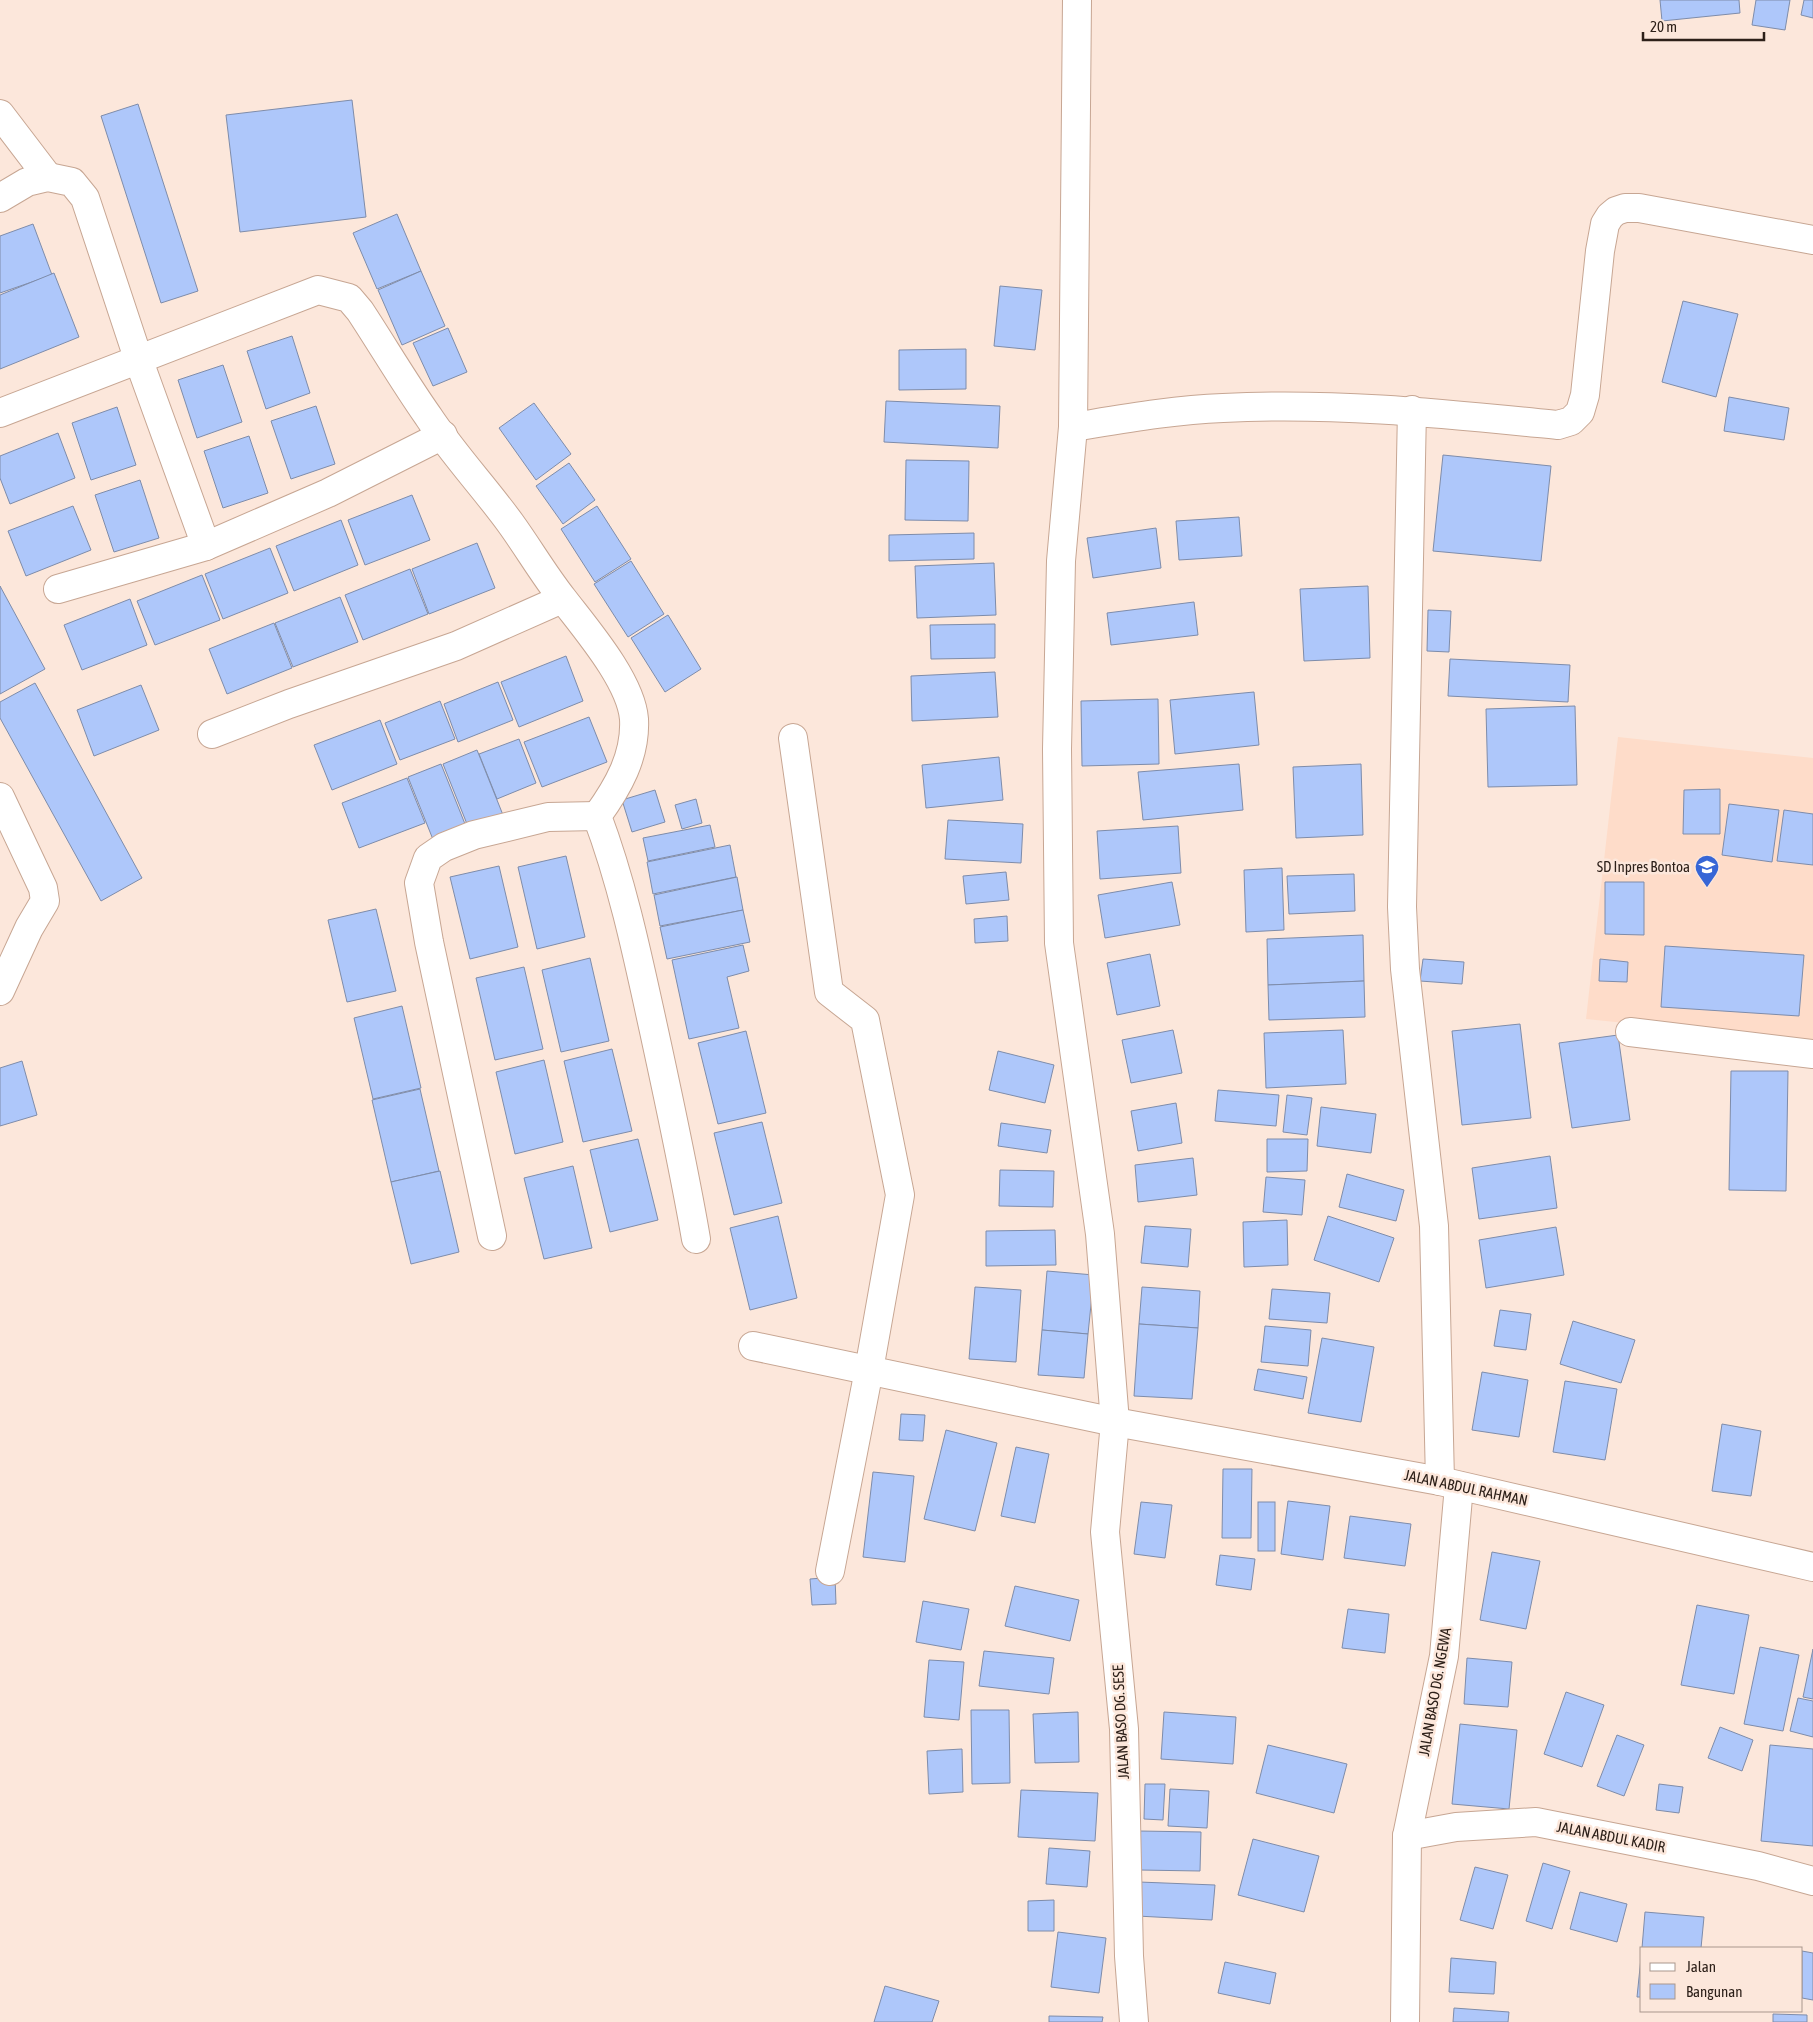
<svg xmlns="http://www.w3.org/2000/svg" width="1813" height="2022" font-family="'Asap Condensed',sans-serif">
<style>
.built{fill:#fedcc9}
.building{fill:#aec7fa;stroke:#7e8caa}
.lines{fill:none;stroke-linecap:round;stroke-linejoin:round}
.street-casing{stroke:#c7a693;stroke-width:30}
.street{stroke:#fff;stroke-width:28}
.labels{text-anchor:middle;stroke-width:5;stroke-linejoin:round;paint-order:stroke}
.poi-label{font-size:15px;fill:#2d2019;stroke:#fce7db;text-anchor:end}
.street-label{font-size:15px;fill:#2d2019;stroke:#fce7db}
</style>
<rect width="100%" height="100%" fill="#fce7db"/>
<polygon class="built" points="1618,737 1813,758 1813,1042 1586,1019"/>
<g class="building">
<polygon points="1660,0 1739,0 1740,13 1662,21"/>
<polygon points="1756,0 1790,0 1785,30 1752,25"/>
<polygon points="1804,0 1813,0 1813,18 1801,15"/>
<polygon points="352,100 366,217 240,232 226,115"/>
<polygon points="138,104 198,291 161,303 101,116"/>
<polygon points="397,214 421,271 377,289 353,233"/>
<polygon points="33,224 52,275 0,293 0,236"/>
<polygon points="421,271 445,326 402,345 378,290"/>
<polygon points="54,273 79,337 0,369 0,295"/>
<polygon points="1000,286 1042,290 1035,350 994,346"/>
<polygon points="1683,301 1738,314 1716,397 1662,382"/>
<polygon points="448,328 467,372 433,386 413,343"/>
<polygon points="292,336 310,393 266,409 247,351"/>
<polygon points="966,349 966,389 899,390 899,350"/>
<polygon points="223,365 242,422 197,438 178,380"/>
<polygon points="1729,397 1789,408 1784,440 1724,431"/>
<polygon points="886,401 1000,406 998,448 884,442"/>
<polygon points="534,403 571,454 536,480 499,428"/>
<polygon points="316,406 335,464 291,479 271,421"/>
<polygon points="117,407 136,465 91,480 72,423"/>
<polygon points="58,433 75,478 10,504 0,478 0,456"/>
<polygon points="249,436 268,493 223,508 204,451"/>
<polygon points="1443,455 1551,466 1541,561 1433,551"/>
<polygon points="906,460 969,461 968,521 905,520"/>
<polygon points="569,463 595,500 563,524 536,486"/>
<polygon points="140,480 159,538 114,552 95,495"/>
<polygon points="412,495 430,540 365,565 348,520"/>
<polygon points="73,506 91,550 26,576 8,531"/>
<polygon points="597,506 631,559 595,582 561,529"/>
<polygon points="1239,517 1242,556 1179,560 1176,521"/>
<polygon points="341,520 358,565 294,591 276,546"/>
<polygon points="1156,528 1161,568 1093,578 1087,538"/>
<polygon points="974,533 974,559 889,561 889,535"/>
<polygon points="477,543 495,588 429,614 412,569"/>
<polygon points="270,548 288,593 223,619 205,574"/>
<polygon points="631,561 664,614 628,637 594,584"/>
<polygon points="994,563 996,615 917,618 915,566"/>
<polygon points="410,569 428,614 363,640 345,595"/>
<polygon points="202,575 220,620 155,645 137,601"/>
<polygon points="0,586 45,669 0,694"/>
<polygon points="1368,586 1370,658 1304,661 1300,589"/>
<polygon points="340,597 358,642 293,667 275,623"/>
<polygon points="130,599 147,645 82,670 64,625"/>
<polygon points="1194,602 1198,635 1111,645 1107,613"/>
<polygon points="1428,610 1451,611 1449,652 1427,651"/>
<polygon points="668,615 701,669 665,692 631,638"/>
<polygon points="274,623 292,668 227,694 209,649"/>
<polygon points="995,624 995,658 931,659 930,625"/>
<polygon points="566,656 583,701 519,727 501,682"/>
<polygon points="1450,659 1570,665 1568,702 1448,696"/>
<polygon points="995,672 998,717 912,721 911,676"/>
<polygon points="498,682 513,720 458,742 444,704"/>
<polygon points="35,683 142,878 101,901 0,718 0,702"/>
<polygon points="141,685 159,730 94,756 77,710"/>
<polygon points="1254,692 1259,745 1175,754 1170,700"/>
<polygon points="1158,699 1159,764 1082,766 1081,701"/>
<polygon points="440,701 455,739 400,760 385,723"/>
<polygon points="1575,706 1577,785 1488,787 1486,709"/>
<polygon points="589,717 607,762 542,787 524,742"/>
<polygon points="380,720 397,764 332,790 314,745"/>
<polygon points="519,739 536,783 497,799 479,754"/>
<polygon points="477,750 503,815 469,829 443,764"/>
<polygon points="999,757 1003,800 926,808 922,765"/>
<polygon points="441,764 467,829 434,842 408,777"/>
<polygon points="1239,764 1243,810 1143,820 1138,772"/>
<polygon points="1361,764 1363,835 1296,838 1293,767"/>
<polygon points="407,778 425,823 359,848 342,803"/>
<polygon points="1720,789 1720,834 1683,834 1684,790"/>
<polygon points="655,790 665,822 632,832 622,800"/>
<polygon points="696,799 702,823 682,829 675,805"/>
<polygon points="1729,804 1779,810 1772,862 1722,855"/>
<polygon points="1784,810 1813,814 1813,865 1777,861"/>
<polygon points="948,820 1023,824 1021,863 945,859"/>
<polygon points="710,825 715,847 648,861 643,838"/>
<polygon points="1178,826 1181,873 1100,879 1097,831"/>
<polygon points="730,845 736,877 653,894 647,862"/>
<polygon points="566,856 585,937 537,949 518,867"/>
<polygon points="499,866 518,947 470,959 450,877"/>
<polygon points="1282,868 1284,930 1246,932 1244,870"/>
<polygon points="1006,872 1009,900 966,904 963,876"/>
<polygon points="1354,874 1355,911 1289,914 1287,876"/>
<polygon points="737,877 743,910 660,926 654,895"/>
<polygon points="1172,882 1180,925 1105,938 1098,895"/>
<polygon points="1605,882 1644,882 1644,935 1605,934"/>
<polygon points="376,909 396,991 347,1002 328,920"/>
<polygon points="743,910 750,942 667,959 660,927"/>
<polygon points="1007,916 1008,941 975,943 974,919"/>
<polygon points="1363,935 1364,981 1268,985 1267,939"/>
<polygon points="743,945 749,971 727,977 739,1028 689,1039 672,960"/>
<polygon points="1665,946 1804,955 1799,1016 1661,1007"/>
<polygon points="1150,954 1160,1006 1117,1015 1107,963"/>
<polygon points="590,958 609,1041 561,1052 542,970"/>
<polygon points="1423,959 1464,962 1462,984 1420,981"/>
<polygon points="1600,959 1628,962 1627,982 1599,981"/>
<polygon points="524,967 543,1049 495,1060 476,978"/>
<polygon points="1364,981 1365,1017 1269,1020 1268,985"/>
<polygon points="402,1006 421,1088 373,1099 354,1018"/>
<polygon points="1520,1024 1531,1118 1462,1125 1452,1031"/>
<polygon points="1173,1030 1182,1073 1131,1083 1122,1040"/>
<polygon points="1343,1030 1346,1084 1266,1088 1264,1033"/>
<polygon points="746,1031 766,1113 718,1124 698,1043"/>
<polygon points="1618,1035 1630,1120 1572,1128 1559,1043"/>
<polygon points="612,1049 632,1131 583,1142 564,1061"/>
<polygon points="998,1051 1054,1065 1045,1103 989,1090"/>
<polygon points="544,1060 563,1142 515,1154 496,1072"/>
<polygon points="22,1061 37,1115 0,1126 0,1068"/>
<polygon points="1731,1071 1788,1071 1786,1191 1729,1190"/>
<polygon points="420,1089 439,1171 391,1182 372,1100"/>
<polygon points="1218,1090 1279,1095 1276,1126 1215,1121"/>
<polygon points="1287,1095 1312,1098 1307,1135 1283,1132"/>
<polygon points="1176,1103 1182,1143 1138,1151 1131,1111"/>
<polygon points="1321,1107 1376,1114 1371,1153 1317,1146"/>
<polygon points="762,1122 782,1203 734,1215 714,1133"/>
<polygon points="1001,1123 1051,1130 1047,1153 998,1146"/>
<polygon points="638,1139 658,1220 610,1232 590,1150"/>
<polygon points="1267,1139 1308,1139 1307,1171 1267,1172"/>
<polygon points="1550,1156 1557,1208 1479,1219 1472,1168"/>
<polygon points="1193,1158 1197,1195 1138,1202 1135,1165"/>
<polygon points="573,1166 592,1248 544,1259 524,1178"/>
<polygon points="1000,1170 1054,1171 1053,1207 999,1206"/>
<polygon points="440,1171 459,1252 411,1264 391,1182"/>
<polygon points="1347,1174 1404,1190 1396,1221 1339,1207"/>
<polygon points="1266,1177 1305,1180 1302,1215 1263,1212"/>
<polygon points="778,1216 797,1298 750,1310 730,1228"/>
<polygon points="1328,1216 1394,1238 1379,1282 1314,1260"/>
<polygon points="1287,1220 1288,1265 1244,1267 1243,1222"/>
<polygon points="1145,1226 1191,1229 1188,1267 1141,1263"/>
<polygon points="1556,1227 1564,1275 1486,1288 1479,1240"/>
<polygon points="1055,1230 1056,1265 986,1266 986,1231"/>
<polygon points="1047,1271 1094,1275 1088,1334 1042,1330"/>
<polygon points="975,1287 1021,1290 1016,1362 969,1359"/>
<polygon points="1142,1287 1200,1291 1198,1328 1139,1324"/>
<polygon points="1272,1289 1330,1293 1327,1323 1269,1319"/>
<polygon points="1500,1310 1531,1314 1526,1350 1494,1346"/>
<polygon points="1573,1321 1635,1340 1621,1383 1560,1364"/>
<polygon points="1139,1324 1198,1328 1192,1399 1134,1396"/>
<polygon points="1265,1326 1311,1330 1308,1366 1261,1362"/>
<polygon points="1042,1330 1088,1334 1084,1378 1038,1375"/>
<polygon points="1322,1338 1374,1347 1361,1422 1308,1413"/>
<polygon points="1258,1369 1307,1377 1303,1399 1254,1390"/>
<polygon points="1482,1372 1528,1380 1519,1437 1472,1430"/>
<polygon points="1565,1381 1617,1389 1605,1460 1553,1452"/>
<polygon points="901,1414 925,1415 923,1441 899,1440"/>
<polygon points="1722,1424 1761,1431 1751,1496 1712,1491"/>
<polygon points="946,1430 997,1443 975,1531 924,1519"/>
<polygon points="1016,1447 1049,1454 1035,1523 1001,1516"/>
<polygon points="1223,1469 1252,1469 1251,1538 1222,1538"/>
<polygon points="873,1472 914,1476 905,1562 863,1557"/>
<polygon points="1288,1501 1330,1506 1323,1560 1281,1554"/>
<polygon points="1141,1502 1172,1505 1165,1558 1134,1554"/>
<rect x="1258" y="1502" width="17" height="49"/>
<polygon points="1350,1516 1411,1524 1405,1566 1344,1558"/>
<polygon points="1492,1552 1540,1561 1526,1629 1480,1620"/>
<polygon points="1220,1555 1255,1559 1251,1590 1216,1585"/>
<polygon points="835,1577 836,1604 812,1605 810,1579"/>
<polygon points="1015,1586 1079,1600 1070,1641 1005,1626"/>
<polygon points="923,1601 969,1609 961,1650 916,1642"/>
<polygon points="1697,1605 1749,1615 1734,1694 1681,1685"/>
<polygon points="1348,1609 1389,1614 1385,1653 1342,1648"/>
<polygon points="1760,1647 1799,1655 1783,1731 1744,1724"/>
<polygon points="1813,1649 1813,1699 1803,1697"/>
<polygon points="984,1651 1054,1658 1049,1694 979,1686"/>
<polygon points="1467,1658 1512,1662 1508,1707 1464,1704"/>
<polygon points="929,1660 964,1662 959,1720 924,1717"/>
<polygon points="1566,1692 1604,1705 1582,1767 1544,1754"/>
<polygon points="1798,1698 1813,1701 1813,1737 1790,1731"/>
<polygon points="971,1710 1009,1710 1010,1783 972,1784"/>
<polygon points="1078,1712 1079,1762 1035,1763 1033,1714"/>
<polygon points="1164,1712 1236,1717 1233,1764 1161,1759"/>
<polygon points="1460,1724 1517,1730 1509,1809 1452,1804"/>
<polygon points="1720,1727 1753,1740 1742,1771 1708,1758"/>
<polygon points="1617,1735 1644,1745 1624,1796 1597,1786"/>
<polygon points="1268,1745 1347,1764 1334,1813 1256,1793"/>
<polygon points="1770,1745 1813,1749 1813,1846 1761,1841"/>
<polygon points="962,1749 963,1792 929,1794 927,1751"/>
<polygon points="1145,1784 1165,1784 1163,1820 1144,1819"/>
<polygon points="1659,1784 1683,1787 1679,1813 1656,1810"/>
<polygon points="1170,1789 1209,1791 1207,1828 1168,1826"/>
<polygon points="1021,1790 1098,1793 1095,1841 1018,1837"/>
<polygon points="1139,1831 1201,1832 1200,1871 1139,1870"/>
<polygon points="1253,1839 1319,1856 1304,1912 1238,1895"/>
<polygon points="1049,1848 1090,1851 1087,1887 1046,1884"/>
<polygon points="1543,1863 1570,1871 1552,1929 1526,1921"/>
<polygon points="1475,1867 1508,1875 1493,1929 1460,1920"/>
<polygon points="1139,1882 1215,1885 1212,1920 1137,1916"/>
<polygon points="1580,1892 1627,1904 1617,1942 1570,1929"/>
<polygon points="1054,1900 1054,1931 1028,1931 1028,1901"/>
<polygon points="1645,1912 1704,1917 1701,1948 1642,1948"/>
<polygon points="1058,1932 1106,1938 1099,1993 1051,1987"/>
<polygon points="1642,1948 1642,1997 1637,1997"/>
<polygon points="1802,1951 1813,1953 1813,2000 1802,1998"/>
<polygon points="1451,1958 1496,1962 1494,1994 1449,1992"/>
<polygon points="1225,1962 1276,1973 1270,2004 1218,1993"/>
<polygon points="885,1986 939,2001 932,2022 874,2022"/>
<polygon points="1454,2008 1509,2012 1508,2022 1453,2022"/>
<polygon points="1773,2014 1807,2015 1807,2022 1773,2022"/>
<polygon points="1049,2016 1103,2017 1102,2022 1049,2022"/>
</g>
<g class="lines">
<defs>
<g id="street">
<polyline points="1077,0 1073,427 1061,561 1057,749 1059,943 1100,1234 1115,1422 1105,1532 1124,1729 1129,1956 1134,2022"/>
<polyline points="0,114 48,177"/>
<polyline points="0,198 27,182 48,177 72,182 85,198 139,361 206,546"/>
<polyline points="1412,410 1402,907 1405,969 1434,1226 1440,1481"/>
<path d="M0 413 318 290 349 298 360 311C383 346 404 382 428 416 453 454 485 488 511 524 529 549 544 575 563 599 586 629 631 681 634 719 636 756 618 787 597 816 623 885 638 958 654 1031 669 1100 684 1169 696 1239"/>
<path d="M1073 427C1123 419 1173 410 1223 408 1335 402 1446 414 1558 425L1571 421 1580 412 1585 395 1600 251 1605 224 1610 216 1616 211 1625 208H1639L1813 240"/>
<polyline points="58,589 206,546 328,493 443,435"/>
<polyline points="212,734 289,704 456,646 562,599"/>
<polyline points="793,738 829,992 865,1020 900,1195 869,1370 830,1571"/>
<polyline points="0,797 43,888 45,901 29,928 0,991"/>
<polyline points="1630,1032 1813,1054"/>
<polyline points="492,1236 429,942 419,883 428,858 444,847 474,835 548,817 597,816"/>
<polyline points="753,1346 1115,1422 1440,1481 1813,1567"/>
<polyline points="1407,1836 1456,1827 1536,1822 1758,1866 1813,1881"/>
<polyline points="1405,2022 1407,1836 1444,1656 1459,1486"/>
</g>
</defs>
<use href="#street" class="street-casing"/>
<use href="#street" class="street"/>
</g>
<defs>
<symbol id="school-pin" viewBox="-11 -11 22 30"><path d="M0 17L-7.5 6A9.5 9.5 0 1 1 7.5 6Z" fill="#3766d6" stroke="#fce7db"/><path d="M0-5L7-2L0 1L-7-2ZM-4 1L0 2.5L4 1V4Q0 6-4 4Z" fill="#fff"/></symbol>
</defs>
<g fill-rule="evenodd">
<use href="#school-pin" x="1693" y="853" width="28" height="38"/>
</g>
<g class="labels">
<g class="poi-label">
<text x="1690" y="872">SD Inpres Bontoa</text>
</g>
<g class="street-label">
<text transform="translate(1466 1488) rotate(12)" y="5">JALAN ABDUL RAHMAN</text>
<text transform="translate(1435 1692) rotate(-80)" y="5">JALAN BASO DG. NGEWA</text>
<text transform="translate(1121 1722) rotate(-93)" y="5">JALAN BASO DG. SESE</text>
<text transform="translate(1611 1837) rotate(11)" y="5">JALAN ABDUL KADIR</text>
</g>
</g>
<rect x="1640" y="1947" width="162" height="65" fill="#fce7db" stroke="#a9978d"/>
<rect x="1650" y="1963" width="25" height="8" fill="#ffffff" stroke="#a9978d"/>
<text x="1686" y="1972" font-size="15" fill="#2d2019">Jalan</text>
<rect x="1650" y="1984" width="25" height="15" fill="#aec7fa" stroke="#a9978d"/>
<text x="1686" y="1997" font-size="15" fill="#2d2019">Bangunan</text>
<path d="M1643 32v8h121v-8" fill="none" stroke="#2d2019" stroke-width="2.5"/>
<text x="1650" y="32" font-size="15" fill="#2d2019" stroke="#fce7db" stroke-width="4" paint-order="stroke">20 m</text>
</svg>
